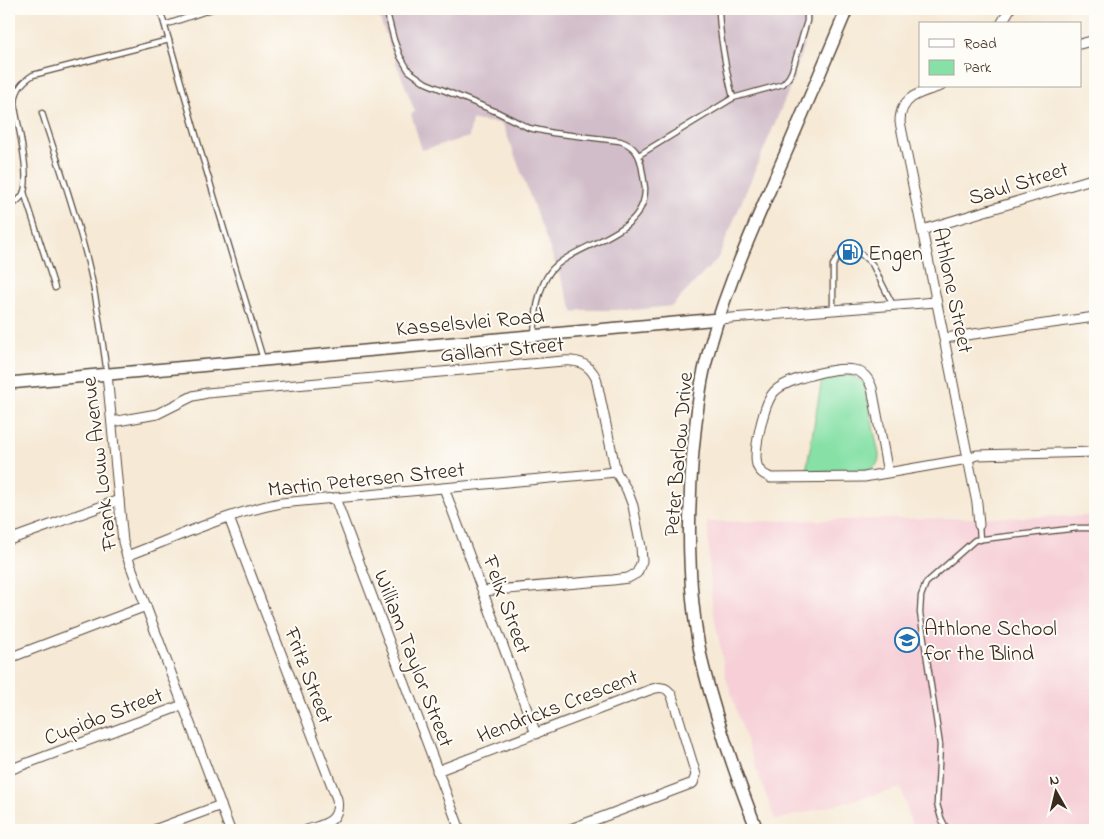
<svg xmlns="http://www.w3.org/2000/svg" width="1104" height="839" font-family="'Indie Flower',sans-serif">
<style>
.built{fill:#f6cfd7}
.industrial{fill:#d1bdc9}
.green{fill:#87e1a7;stroke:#618662}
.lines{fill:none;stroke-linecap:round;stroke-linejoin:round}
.service-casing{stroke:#574739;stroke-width:7}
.minor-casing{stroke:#574739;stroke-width:11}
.tertiary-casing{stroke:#574739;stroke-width:14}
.service{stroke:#fff;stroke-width:4.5}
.minor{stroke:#fff;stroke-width:9}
.tertiary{stroke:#fff;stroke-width:11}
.labels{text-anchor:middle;stroke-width:4;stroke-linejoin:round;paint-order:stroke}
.street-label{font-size:22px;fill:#3b2a1e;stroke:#fdfcf7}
.poi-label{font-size:22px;fill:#3b2a1e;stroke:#fdfcf7;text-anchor:start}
</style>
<rect width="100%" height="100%" fill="#fdfcf7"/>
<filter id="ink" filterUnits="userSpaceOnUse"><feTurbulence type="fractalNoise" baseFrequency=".02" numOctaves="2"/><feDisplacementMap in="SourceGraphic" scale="10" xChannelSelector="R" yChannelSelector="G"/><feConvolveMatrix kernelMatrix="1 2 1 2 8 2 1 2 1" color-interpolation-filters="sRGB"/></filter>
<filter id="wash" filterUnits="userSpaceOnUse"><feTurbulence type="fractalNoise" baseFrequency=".0096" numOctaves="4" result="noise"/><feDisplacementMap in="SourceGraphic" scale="20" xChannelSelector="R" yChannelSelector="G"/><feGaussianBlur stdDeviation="1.12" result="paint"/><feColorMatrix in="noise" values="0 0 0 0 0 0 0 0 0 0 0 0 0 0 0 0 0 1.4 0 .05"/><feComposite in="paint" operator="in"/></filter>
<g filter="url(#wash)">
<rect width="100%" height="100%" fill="#f6e9d5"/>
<polygon class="built" points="1095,516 1095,830 913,830 901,788 775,820 748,746 726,677 712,604 707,522"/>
<polygon class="industrial" points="376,9 815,9 791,85 718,258 672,306 634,310 580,310 574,313 504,127 499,123 472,120 469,137 422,150 411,114 415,112"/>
<path class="green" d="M850 375 864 382 879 455C879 463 876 468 868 470L806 472 822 379Z"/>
</g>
<g filter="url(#ink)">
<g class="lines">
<defs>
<g id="service">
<polyline points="160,9 202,156 263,359"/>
<path d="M386 9 394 40 400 56 409 71 426 83 497 112 529 128 553 133 620 141C635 146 640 155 642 169 643 175 644 181 645 188 646 228 598 239 570 256 563 260 555 265 550 272 537 290 536 313 534 334"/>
<path d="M720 9 719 11C720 41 726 69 733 98"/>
<polyline points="165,25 212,9"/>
<path d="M42 113C59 166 78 218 90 271 98 305 102 339 107 374"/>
<polyline points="639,155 733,98 783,84 789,77 792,71 807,21 807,9"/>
<polyline points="24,192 55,288"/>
<path d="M9 207C14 204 20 200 23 194 31 178 18 126 15 107 15 92 20 83 33 75L169 40"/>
<polyline points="861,254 872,264 893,305"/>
<polyline points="833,309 833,265 839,256"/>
<polyline points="979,525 980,540"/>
<polyline points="947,830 941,818 937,804 940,745 920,613 921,596 926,583 975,540 1078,528 1095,528"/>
</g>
<g id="minor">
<polyline points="1001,24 1010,9"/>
<polyline points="1080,44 1095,40"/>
<path d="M941 86C922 92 900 96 900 122 926 249 952 375 977 503L979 525"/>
<polyline points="922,230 1095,178"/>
<polyline points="719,319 936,302"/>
<polyline points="945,338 1095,317"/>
<polyline points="107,374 123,542 127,556 230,830"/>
<path d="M112 422 157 414 193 396 207 393 563 361C579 360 589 364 596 378L616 472 627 490 633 506 641 547 642 561 637 573 628 578 613 580 483 591"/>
<path d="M888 473 872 388C869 379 863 372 854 370 837 366 786 379 774 392 764 403 753 451 757 465 759 472 765 475 771 478L864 477 962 460 977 455 1095 452"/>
<polyline points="444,488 536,734"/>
<polyline points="335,498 460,830"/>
<path d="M229 518 337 799C341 822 324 824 307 830"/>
<polyline points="9,540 119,500"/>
<path d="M127 556C177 537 228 513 281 503L616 472"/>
<polyline points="9,658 146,606"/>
<polyline points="9,770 183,705"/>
<path d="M437 771 644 692C655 688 666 683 672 696L694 768 696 775 693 783 568 830"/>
<polyline points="154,830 221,805"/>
</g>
<g id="tertiary">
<polyline points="9,383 719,319"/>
<path d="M757 830C736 776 717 722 703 666 687 596 687 523 693 451 696 423 698 394 705 366 720 302 748 240 774 180 799 123 823 66 847 9"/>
</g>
</defs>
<use href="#service" class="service-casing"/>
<use href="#minor" class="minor-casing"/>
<use href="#tertiary" class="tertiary-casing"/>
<use href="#service" class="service"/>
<use href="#minor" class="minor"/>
<use href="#tertiary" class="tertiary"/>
</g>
</g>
<defs>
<symbol id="fuel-ring" viewBox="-11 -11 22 22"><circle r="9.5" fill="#fdfcf7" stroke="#1f6fb2" stroke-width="1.5"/><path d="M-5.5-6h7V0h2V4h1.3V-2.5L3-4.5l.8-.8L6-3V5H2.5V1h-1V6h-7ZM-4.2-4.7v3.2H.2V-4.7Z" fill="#1f6fb2"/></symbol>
<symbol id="school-ring" viewBox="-11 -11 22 22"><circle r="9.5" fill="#fdfcf7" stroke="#1f6fb2" stroke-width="1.5"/><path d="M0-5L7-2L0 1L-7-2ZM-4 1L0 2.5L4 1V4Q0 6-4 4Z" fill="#1f6fb2"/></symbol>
</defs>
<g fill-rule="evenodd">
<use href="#fuel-ring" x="836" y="238" width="28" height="28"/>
<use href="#school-ring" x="893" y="626" width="28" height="28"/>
</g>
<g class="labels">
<g class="street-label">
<text transform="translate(1018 182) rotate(-17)" y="8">Saul Street</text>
<text transform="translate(954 290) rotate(78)" y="8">Athlone Street</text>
<text transform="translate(470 321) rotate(-5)" y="8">Kasselsvlei Road</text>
<text transform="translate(502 348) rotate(-5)" y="8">Gallant Street</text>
<text transform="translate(677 454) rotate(-85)" y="8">Peter Barlow Drive</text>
<text transform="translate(98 464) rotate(-97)" y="8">Frank Louw Avenue</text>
<text transform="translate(366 478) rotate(-6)" y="8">Martin Petersen Street</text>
<text transform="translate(508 604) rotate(70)" y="8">Felix Street</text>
<text transform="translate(415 658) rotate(69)" y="8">William Taylor Street</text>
<text transform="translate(310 675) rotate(69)" y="8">Fritz Street</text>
<text transform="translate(557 705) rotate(-21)" y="8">Hendricks Crescent</text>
<text transform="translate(103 715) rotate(-21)" y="8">Cupido Street</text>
</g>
<g class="poi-label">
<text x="868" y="260">Engen</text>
<text x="924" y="635">Athlone School<tspan x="924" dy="25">for the Blind</tspan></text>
</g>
</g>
<rect width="1104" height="839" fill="none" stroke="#fdfcf7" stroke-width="30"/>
<rect x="919" y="22" width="162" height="65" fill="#fdfcf7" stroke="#afa8a0"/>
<rect x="929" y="39" width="25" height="8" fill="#ffffff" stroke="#afa8a0"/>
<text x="964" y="48" font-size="15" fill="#3b2a1e">Road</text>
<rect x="929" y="60" width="25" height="15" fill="#87e1a7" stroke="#afa8a0"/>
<text x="964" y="72" font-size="15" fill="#3b2a1e">Park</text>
<g transform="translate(1056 792) rotate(352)" stroke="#fdfcf7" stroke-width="4" paint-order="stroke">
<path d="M0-4L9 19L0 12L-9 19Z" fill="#3b2a1e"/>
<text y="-8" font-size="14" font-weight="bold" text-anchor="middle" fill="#3b2a1e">N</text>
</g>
</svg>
